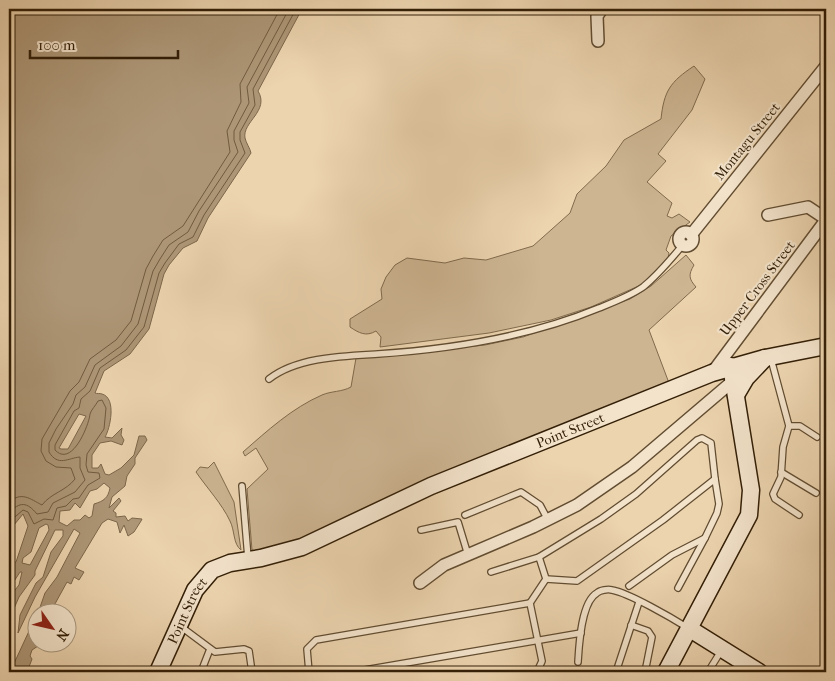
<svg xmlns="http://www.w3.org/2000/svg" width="835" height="681" font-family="'IM FELL French Canon',serif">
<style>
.green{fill:#cdb592;stroke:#806a4c}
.water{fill:#ad9676;stroke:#7c664a;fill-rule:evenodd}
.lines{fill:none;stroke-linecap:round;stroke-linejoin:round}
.shore{stroke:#705a3e;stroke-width:1}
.lane-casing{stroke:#614c31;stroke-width:8}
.street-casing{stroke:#614c31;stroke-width:14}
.secondary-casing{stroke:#331f07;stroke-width:19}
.lane{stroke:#f3e3cb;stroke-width:5.5}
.street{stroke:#f3e3cb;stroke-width:11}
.secondary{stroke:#f3e3cb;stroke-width:16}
.labels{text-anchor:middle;stroke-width:4;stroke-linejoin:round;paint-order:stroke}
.street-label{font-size:14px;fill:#331f07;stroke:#f3e3cb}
</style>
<rect width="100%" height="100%" fill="#ecd4af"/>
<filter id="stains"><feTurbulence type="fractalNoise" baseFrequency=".004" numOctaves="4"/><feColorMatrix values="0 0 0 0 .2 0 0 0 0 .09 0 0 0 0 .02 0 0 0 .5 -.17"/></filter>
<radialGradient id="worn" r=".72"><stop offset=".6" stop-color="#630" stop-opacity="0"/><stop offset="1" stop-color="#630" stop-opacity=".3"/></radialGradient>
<g class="green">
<path d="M694 66 705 79 692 110 658 154 666 161 647 182 672 203 667 216 672 218 679 214 690 222 671 236 666 250 669 253 668 258 641 285 591 307 551 320 489 333 380 347 381 337 376 331C366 337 359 333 350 327V319L382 299 381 289 386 277 395 265 407 258 445 263 464 258 486 260 533 246 570 213 577 194 606 166 624 140 661 119C664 91 670 82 694 66Z"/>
<path d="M686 255 694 265C688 275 689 279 696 287L649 330 669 383 294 543 256 551 252 550 247 489 268 469 256 448 245 456 243 452C267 431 292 408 322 395 331 391 342 392 351 387L356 358 485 345 523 337 630 299 651 286Z"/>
<path d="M214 462 234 502 241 550C233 544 235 531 230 521 222 504 207 488 196 472L200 467 208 468Z"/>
</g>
<g class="water">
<path d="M9 9H302L258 91C270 111 242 122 245 138 246 143 250 148 251 153L208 218 197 241 183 248 169 265 164 274 149 329 130 354 104 371 95 393C97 394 100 393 102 394 117 398 110 429 105 437L112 438 122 428 121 435 124 440 122 445 111 441 100 443 92 455V468H98L101 464 105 474 109 475 121 468 134 455 139 436H145L147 440 135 458V464L127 476 125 486 112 497 109 508 119 498 121 501 113 511 116 513V517L125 516 128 521 132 518 142 519 141 521 134 532 128 536 124 525 120 533 117 522 108 519 102 523 75 568 84 572 79 580 74 577 71 584 67 582 50 613H38L45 593 57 577 80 533 74 529 35 597 18 633 20 615 36 583 43 577 51 552 63 536V530H55L35 571V575L19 597 9 620V603L11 595 19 585 22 572H20L9 589V565L16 562 28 526 23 514 9 531ZM79 414 86 416 68 449H61L59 448ZM104 483 110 488C108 498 104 501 94 504L92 516 89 518 85 515 80 520H74L67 526 59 522 60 511 70 510 75 503 80 508 90 491 97 489ZM46 524 48 525 49 530 30 565 22 563 23 558 31 552 39 528Z"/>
<polygon points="37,614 38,644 41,644 32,650 30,656 32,659 27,672 10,672"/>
</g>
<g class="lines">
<g class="shore">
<path d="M9 502C22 491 30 499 42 505 51 493 66 491 75 479L71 468 56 467 46 461 41 451 42 439 70 391 79 382 90 359 116 340 131 321 146 269 153 256 163 240 183 226 230 152 227 131 241 102 240 84 280 9"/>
<path d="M9 513C20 501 27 502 37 514L48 512 53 503 75 492 85 480 80 468V457C68 458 58 467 49 452V443L56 429 73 404 76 395 85 387 95 365 121 346 138 324 153 271 160 259 169 245 188 232 199 211 238 152 234 140V131L249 103 247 87 289 9"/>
<path d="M9 522 23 510 28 512 34 524 44 519 53 520 57 508 66 506 73 499 79 498 88 485 100 478 99 473 88 472 86 465 87 454 104 429 106 408 102 400 98 401C96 405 91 410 90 414 89 425 72 468 55 450V445L74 411 79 408 81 399 90 391 100 368 126 350 144 327 159 273 165 263 179 244 193 237 204 215 245 153 240 140V132L255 105 253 89 296 9"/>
</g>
<defs>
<g id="lane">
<polyline points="771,359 789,426 783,447 781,477 773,494 775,499 799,515"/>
<path d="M269 379C297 357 344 356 378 354 453 349 529 337 599 308 614 302 630 296 643 287 658 275 670 260 682 246"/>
<polyline points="789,426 800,426 817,437"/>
<polyline points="781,472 816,493"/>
<polyline points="242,486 248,558"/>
<polyline points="465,515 521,492 540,505 548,520"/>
<polyline points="421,530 458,522 468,555"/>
<polyline points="539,557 601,519 636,494 697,440 702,438 711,443 715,479 663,520 577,581 546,579"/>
<polyline points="491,572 539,557 546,579 530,603"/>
<polyline points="629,586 672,555 705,538 717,513 719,504 715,479"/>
<polyline points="678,588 705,538"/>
<polyline points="631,625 648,631 652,637 645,672"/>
<polyline points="180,626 215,652 244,649 249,651 252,672"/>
<path d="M578 662C579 645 581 602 597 593 600 590 608 589 612 590 629 593 672 618 688 628"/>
<polyline points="201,672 210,649"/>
<polyline points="309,672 307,649 316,640 530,603 542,661 537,672"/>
<polyline points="353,672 581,633"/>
<polyline points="616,672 639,602"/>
<polyline points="708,672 721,651"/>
</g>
<g id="street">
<polyline points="598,41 597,16 602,9"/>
<polyline points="768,215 808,207 826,219"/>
<circle cx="686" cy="239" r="7"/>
<polyline points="691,235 826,66"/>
<polyline points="712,373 826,220"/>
<polyline points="420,583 444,565 533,527 577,505 632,467 733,381"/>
</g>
<g id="secondary">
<polyline points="736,395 746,378 765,358"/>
<polyline points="690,629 759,672"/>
<path id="s1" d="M158 672 195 590 212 570 230 563 261 558 302 547 431 486 712 373 765 358 826 346"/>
<polyline points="666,672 749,515 751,490 731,366"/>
</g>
</defs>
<use href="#lane" class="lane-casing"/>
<use href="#street" class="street-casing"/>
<use href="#secondary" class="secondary-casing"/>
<use href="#lane" class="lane"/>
<use href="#street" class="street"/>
<use href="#secondary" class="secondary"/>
</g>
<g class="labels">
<g class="street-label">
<text transform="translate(747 141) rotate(-51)" y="5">Montagu Street</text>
<text transform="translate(757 288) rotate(-53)" y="5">Upper Cross Street</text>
<text dy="5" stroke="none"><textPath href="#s1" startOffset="502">Point Street</textPath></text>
<text dy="5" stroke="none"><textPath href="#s1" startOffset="68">Point Street</textPath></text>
</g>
</g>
<rect width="835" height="681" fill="none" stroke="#ecd4af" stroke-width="30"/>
<rect x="10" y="10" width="815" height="661" fill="none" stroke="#331f07" stroke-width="2.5"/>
<rect x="15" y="15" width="805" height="651" fill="none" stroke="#331f07"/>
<g transform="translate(52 628) rotate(124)"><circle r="24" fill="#f3e3cb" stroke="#a6957d"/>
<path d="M0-4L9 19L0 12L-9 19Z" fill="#8f2418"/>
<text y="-8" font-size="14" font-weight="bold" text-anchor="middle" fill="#331f07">N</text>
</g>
<path d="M30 50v8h148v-8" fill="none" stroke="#331f07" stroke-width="2.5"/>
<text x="38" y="50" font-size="15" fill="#331f07" stroke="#f3e3cb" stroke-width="4" paint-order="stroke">100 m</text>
<rect width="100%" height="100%" filter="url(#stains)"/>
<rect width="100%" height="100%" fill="url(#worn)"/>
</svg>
